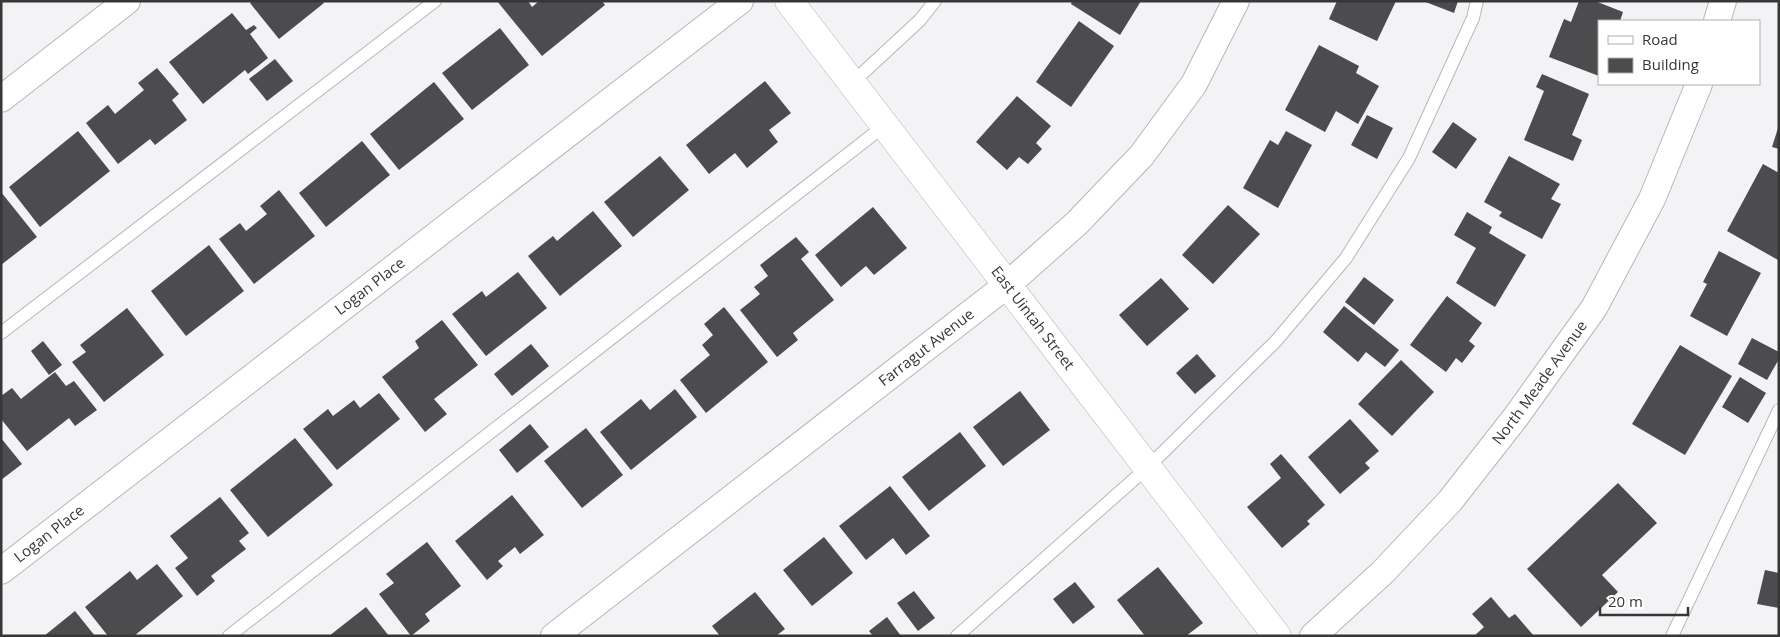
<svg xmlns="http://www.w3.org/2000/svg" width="1780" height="637" font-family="'Open Sans',sans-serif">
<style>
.building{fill:#4c4b4d}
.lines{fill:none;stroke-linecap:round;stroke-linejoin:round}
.service-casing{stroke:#b7b7ba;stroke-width:14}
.minor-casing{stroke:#b7b7ba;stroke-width:28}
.secondary-casing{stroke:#b7b7ba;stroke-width:29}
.service{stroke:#fff;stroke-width:12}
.minor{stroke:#fff;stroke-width:26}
.secondary{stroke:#fff;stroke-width:28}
.labels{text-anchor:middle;stroke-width:5;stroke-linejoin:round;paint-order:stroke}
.street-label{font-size:15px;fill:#373738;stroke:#fff}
</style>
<rect width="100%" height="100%" fill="#f3f3f5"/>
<g class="building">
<polygon points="253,1 322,1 324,3 279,39 250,3"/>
<polygon points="497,1 528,1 532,7 539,1 602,1 605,5 542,56"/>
<polygon points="1072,1 1141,1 1120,35 1071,4"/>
<polygon points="1337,1 1396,1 1377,41 1329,19"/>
<polygon points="1423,1 1458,1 1454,13"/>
<polygon points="1579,1 1595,1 1623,12 1620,21 1599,21 1599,76 1549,57 1564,19 1571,22"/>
<polygon points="232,13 246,30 254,25 257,28 250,34 268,58 248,74 245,70 203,104 169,62"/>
<polygon points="1079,21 1114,46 1071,107 1036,82"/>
<polygon points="500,28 529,65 472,110 442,73"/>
<polygon points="1319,45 1359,66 1356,73 1379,86 1358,124 1336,111 1325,132 1285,110"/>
<polygon points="275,59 293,81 267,101 249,79"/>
<polygon points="157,68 179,94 172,100 187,120 155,145 150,139 118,164 86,123 108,105 115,114 144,90 138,83"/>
<polygon points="1542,74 1589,94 1572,135 1582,140 1573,161 1524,140 1544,91 1536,87"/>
<polygon points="765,81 791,113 769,130 778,142 747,168 735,153 709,174 686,145"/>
<polygon points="434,82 464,119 399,170 370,134"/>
<polygon points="1017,96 1051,126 1036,143 1042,149 1028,164 1019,157 1007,170 976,142"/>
<polygon points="1367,115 1393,128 1377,159 1351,145"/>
<polygon points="1453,122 1477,139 1456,169 1432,152"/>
<polygon points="1778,128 1779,129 1779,149 1772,147"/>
<polygon points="78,131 110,171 40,227 9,187"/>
<polygon points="1286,131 1312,145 1278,208 1243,188 1270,140 1278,145"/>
<polygon points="362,141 390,175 326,227 299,193"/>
<polygon points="660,156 689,190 633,237 604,202"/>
<polygon points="1509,156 1560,184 1551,199 1561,204 1542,239 1499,216 1502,212 1484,202"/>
<polygon points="1763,164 1779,173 1778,260 1727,231"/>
<polygon points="279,190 315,236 254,284 219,239 240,223 246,231 267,214 260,206"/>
<polygon points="1,192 37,237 1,265"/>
<polygon points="1228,205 1260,234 1213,284 1182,255"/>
<polygon points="873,207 907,248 874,275 866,266 841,287 815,255"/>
<polygon points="593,211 622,246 560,296 528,256 553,236 557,241"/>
<polygon points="1467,212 1492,227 1489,233 1526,255 1495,307 1456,283 1476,248 1454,235"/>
<polygon points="796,237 809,252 801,259 834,300 793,333 798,340 777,357 740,310 760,294 754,287 768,276 760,265"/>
<polygon points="209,245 244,291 186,336 151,291"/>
<polygon points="1719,251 1761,273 1727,336 1690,316 1707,284 1703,282"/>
<polygon points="518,272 547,308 486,356 452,314 482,291 486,297"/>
<polygon points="1364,277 1394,300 1374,325 1345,302"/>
<polygon points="1161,278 1189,309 1147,346 1119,315"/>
<polygon points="1447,296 1482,323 1469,341 1475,346 1462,363 1456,358 1446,372 1410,345"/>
<polygon points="1344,306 1399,350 1385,367 1366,352 1358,362 1323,332"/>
<polygon points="724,307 768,362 706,413 680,380 710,355 702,345 713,335 704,324"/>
<polygon points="127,308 164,355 104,402 72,362 86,352 80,345"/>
<polygon points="442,320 478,365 434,399 447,414 425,432 382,377 419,348 415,341"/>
<polygon points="1752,338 1779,352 1779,359 1767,380 1738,364"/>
<polygon points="43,341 62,365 49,375 31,351"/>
<polygon points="531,344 549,366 512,396 494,374"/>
<polygon points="1680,345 1732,376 1685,455 1632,424"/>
<polygon points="1197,354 1216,376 1195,394 1176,373"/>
<polygon points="1401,360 1434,392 1392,436 1358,404"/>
<polygon points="55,372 66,386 74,381 97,410 75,426 69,418 27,451 1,419 1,396 12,388 21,399"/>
<polygon points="1740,377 1766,393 1748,423 1722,407"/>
<polygon points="675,389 697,417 631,470 600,432 641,399 650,410"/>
<polygon points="1020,391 1050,430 1003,466 973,427"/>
<polygon points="379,393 400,419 337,470 303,429 328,409 333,416 354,400 360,408"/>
<polygon points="1350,419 1379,451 1365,463 1370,468 1340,494 1308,457"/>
<polygon points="530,424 549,447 517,473 499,450"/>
<polygon points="586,428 623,475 582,508 544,461"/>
<polygon points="960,432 986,466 929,511 902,477"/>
<polygon points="1,438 22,464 1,480"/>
<polygon points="295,438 333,485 268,537 230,490"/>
<polygon points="1281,454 1325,505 1307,521 1310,524 1282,548 1247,507 1281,478 1270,464"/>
<polygon points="1618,483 1657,523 1602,575 1618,592 1581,627 1527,569"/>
<polygon points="890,486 930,536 906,555 893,538 866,560 839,526"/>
<polygon points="512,495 544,535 520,554 515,547 498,561 503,566 487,580 455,541"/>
<polygon points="220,497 249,533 239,541 246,549 211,576 215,581 197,596 175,568 188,558 170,536"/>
<polygon points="824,537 853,573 812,606 783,570"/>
<polygon points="427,542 461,586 425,614 430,621 411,636 379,594 394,583 386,574"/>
<polygon points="157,564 183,596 134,636 108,636 85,607 130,571 137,580"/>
<polygon points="1158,567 1203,623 1186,636 1145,636 1117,600"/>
<polygon points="1765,570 1779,573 1779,608 1757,604"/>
<polygon points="1075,582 1095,607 1073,624 1053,599"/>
<polygon points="914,591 935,618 918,631 897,603"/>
<polygon points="755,592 785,629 776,636 720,636 712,626"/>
<polygon points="1491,597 1509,618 1515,614 1534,636 1474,636 1484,627 1472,614"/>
<polygon points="366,607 389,636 329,636"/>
<polygon points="75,611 95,636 44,636"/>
<polygon points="887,617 901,636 873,636 869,631"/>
</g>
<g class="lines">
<defs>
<g id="service">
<polyline points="852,83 920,20 935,1"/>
<polyline points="1,333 435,1"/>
<polyline points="229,636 884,126"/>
<polyline points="957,636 1148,467 1276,341 1346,258 1409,158 1473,18 1477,1"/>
<polyline points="1672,636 1779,410"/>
</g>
<g id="minor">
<polyline points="1717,21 1723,1"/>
<polyline points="1,99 127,1"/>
<path id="s1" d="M1 571 740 1"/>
<path id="s2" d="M554 636 1007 285 1077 223 1142 155 1194 84 1236 1"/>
<path id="s3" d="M1313 636 1383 572 1450 501 1515 418 1594 308 1652 199 1699 84"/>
</g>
<g id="secondary">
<path id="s4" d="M789 1 1277 636"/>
</g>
</defs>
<use href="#service" class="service-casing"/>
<use href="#minor" class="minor-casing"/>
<use href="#secondary" class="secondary-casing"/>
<use href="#service" class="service"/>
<use href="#minor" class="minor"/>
<use href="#secondary" class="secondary"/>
</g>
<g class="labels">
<g class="street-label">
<text dy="5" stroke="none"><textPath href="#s1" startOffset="466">Logan Place</textPath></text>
<text dy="5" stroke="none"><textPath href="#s4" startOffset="400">East Uintah Street</textPath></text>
<text dy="5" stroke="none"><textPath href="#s2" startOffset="471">Farragut Avenue</textPath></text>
<text dy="5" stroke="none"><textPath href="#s3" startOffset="341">North Meade Avenue</textPath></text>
<text dy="5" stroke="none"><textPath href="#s1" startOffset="61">Logan Place</textPath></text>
</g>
</g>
<rect width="1780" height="637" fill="none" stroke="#373738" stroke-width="5"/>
<rect x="1598" y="20" width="162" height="65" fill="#ffffff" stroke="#afafaf"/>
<rect x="1608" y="36" width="25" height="8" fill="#ffffff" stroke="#afafaf"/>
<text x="1642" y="45" font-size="15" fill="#373738">Road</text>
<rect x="1608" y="58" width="25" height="15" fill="#4c4b4d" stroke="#afafaf"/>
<text x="1642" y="70" font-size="15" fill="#373738">Building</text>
<path d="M1600 607v8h88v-8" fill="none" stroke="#373738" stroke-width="2.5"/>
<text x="1608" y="607" font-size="15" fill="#373738" stroke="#ffffff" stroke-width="4" paint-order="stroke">20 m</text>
</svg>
